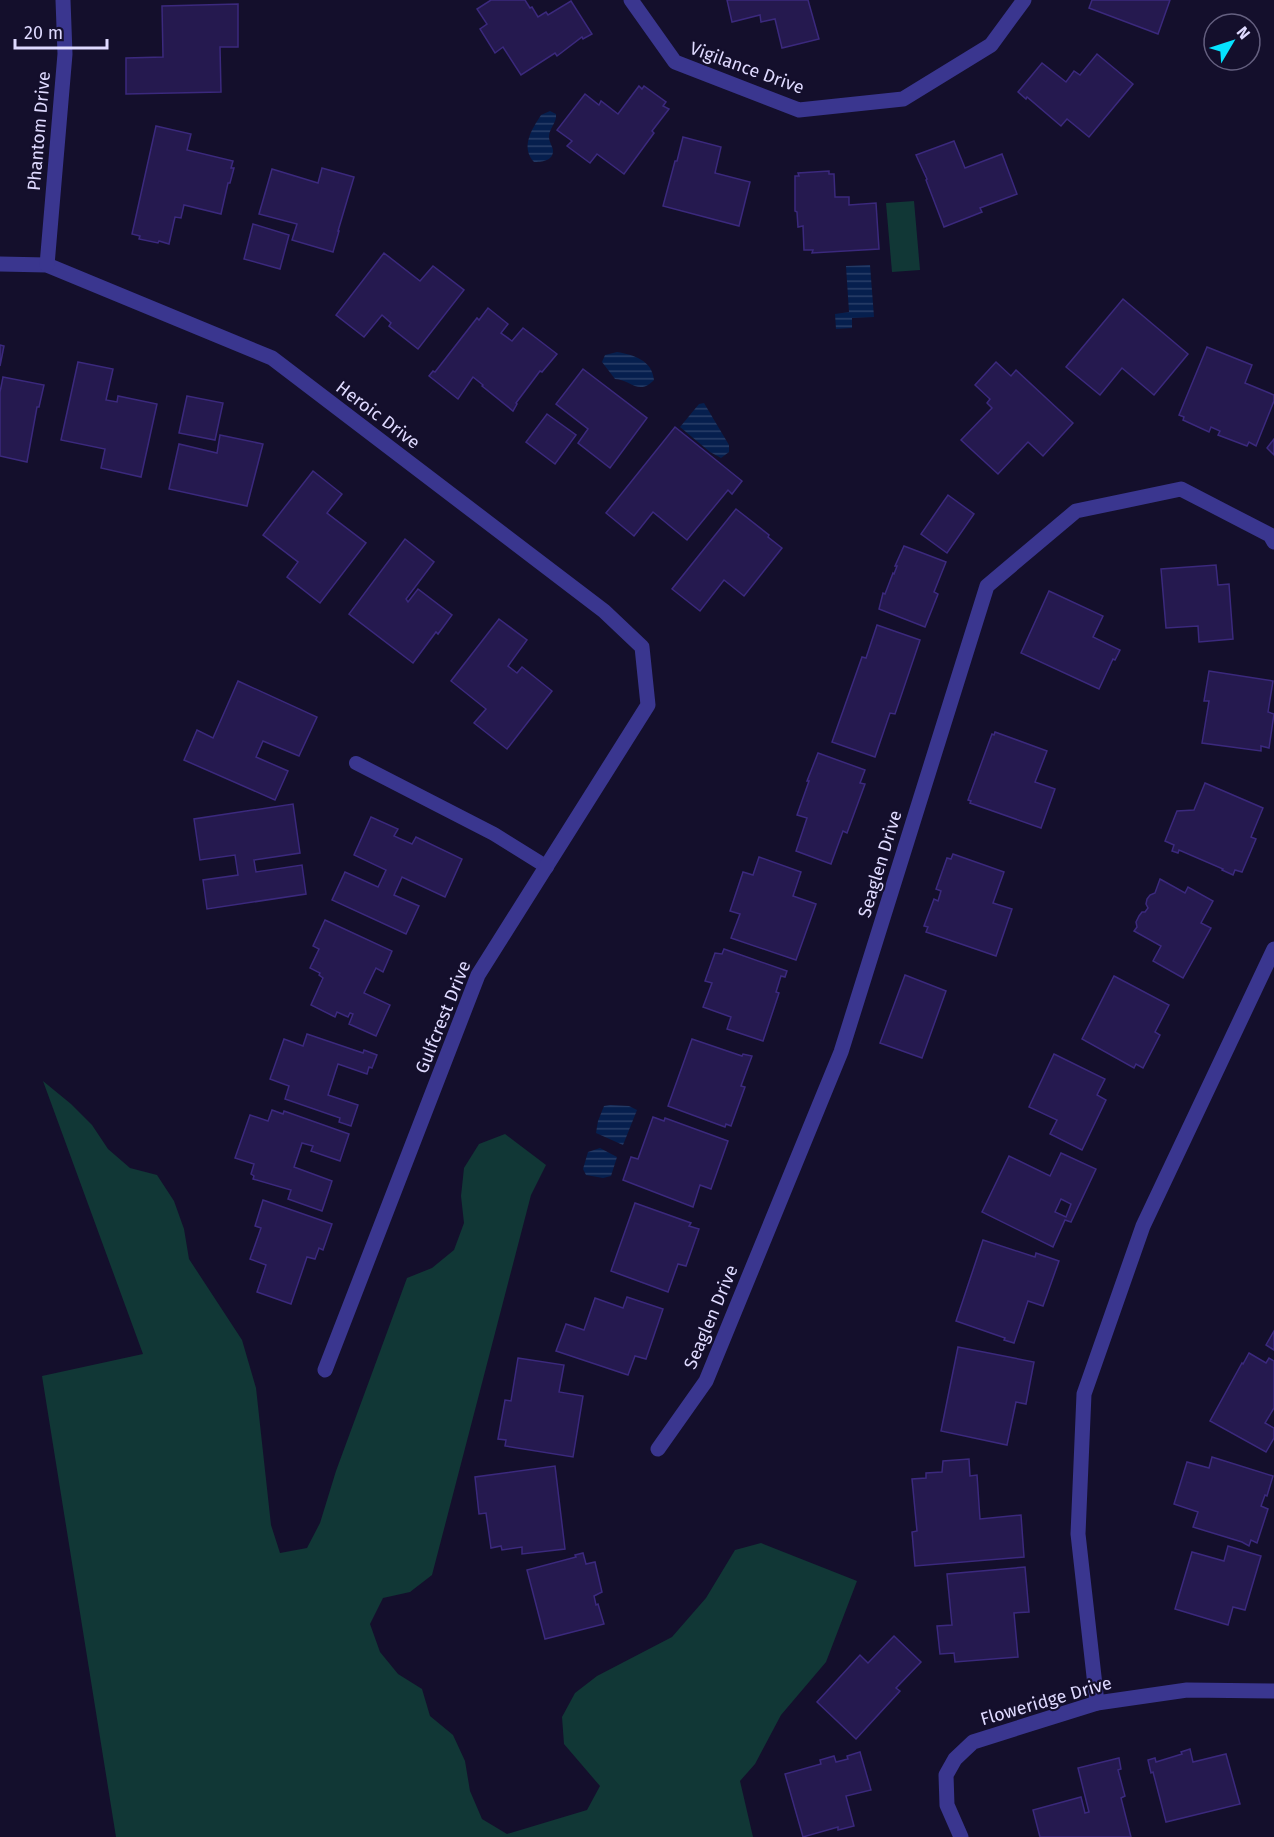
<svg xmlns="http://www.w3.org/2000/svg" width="1274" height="1837" font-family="'Fira Sans',sans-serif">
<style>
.green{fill:#113736}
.water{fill:url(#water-rules)}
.building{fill:#25194f;stroke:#3b297d;stroke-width:1.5;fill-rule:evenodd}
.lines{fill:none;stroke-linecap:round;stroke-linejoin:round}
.lane{stroke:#3a368f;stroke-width:14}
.street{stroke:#3a368f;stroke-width:15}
.labels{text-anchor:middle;stroke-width:4.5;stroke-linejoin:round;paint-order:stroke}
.street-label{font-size:18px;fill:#dfdaff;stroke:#140f2c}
</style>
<defs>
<pattern id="water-rules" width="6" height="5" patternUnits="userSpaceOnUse" patternTransform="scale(1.5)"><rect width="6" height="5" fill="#061f4e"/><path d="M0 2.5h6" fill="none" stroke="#2a3f69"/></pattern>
</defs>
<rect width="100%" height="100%" fill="#140f2c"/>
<g class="green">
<polygon points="914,201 920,270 892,272 886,203"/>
<polygon points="43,1081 71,1104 92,1125 108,1149 130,1168 157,1175 174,1201 184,1229 189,1259 242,1340 256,1388 271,1525 280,1553 307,1548 320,1523 336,1471 407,1278 432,1268 454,1250 464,1223 461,1196 464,1168 479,1144 505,1134 546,1165 531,1195 432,1575 410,1592 383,1598 370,1624 380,1652 398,1674 422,1689 430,1716 453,1735 465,1761 470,1791 482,1819 507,1834 587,1810 600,1786 564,1744 562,1717 575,1693 597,1676 672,1637 706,1598 735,1550 761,1543 857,1581 826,1662 781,1715 755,1764 740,1781 753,1837 116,1837 42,1376 143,1354"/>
</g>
<g class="water">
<path d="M550 111 556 114C557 123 549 128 549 137 549 142 553 147 553 151 553 161 541 162 534 162 520 147 532 129 541 115Z"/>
<polygon points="870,265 874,317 852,318 852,328 836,329 835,314 849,312 846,266"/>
<path d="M617 352C634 355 652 360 654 380 639 396 631 380 615 379L602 362 605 355Z"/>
<polygon points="704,403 729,445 729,452 721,458 710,452 680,427 699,404"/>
<polygon points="610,1105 629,1106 637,1110 623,1145 596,1133 598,1121 604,1106"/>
<polygon points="600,1148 617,1157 611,1176 603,1178 586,1175 583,1169 588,1152"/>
</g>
<g class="building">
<polygon points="491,0 525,0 530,8 532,7 538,17 546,12 548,15 571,1 592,34 583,39 582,37 557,56 555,53 521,75 503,47 495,53 480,29 487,24 477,9"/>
<polygon points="727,0 808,0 819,39 782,48 775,19 761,22 760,15 732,22"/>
<polygon points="1092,0 1170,0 1158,34 1089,8"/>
<polygon points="238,4 238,47 220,47 221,92 126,94 126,58 163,57 162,6"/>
<polygon points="1097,54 1133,84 1089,137 1067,119 1061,126 1027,97 1026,99 1018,92 1042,63 1066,82 1074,71 1080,75"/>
<polygon points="639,86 642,89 644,86 666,102 663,106 669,109 652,131 654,133 624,174 597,154 590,163 567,146 572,141 557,130 585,94 599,105 601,101 618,114"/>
<polygon points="156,126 191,134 187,150 233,161 231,168 234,168 230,183 228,183 221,214 184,205 181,218 175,217 169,244 159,241 158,243 139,239 140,236 132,234"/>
<polygon points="683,137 721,147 715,173 750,182 739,226 663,206 675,161 677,161"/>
<polygon points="954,141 965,168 1002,154 1017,194 980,208 982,212 944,227 926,180 927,179 916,155"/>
<polygon points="322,168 354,177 338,231 339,231 333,252 292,240 297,224 259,214 272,169 318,183"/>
<polygon points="829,171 829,174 834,174 835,197 849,197 849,205 876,203 879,249 812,253 813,250 804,250 803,226 798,227 797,212 795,211 795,176 799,176 798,173"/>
<polygon points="253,224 289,235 280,269 244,259"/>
<polygon points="384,253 420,281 433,266 464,290 418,349 389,326 391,323 382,315 364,337 336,315"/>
<polygon points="1123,299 1188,354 1154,395 1122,368 1100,395 1066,367"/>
<polygon points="488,308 508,324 501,333 512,341 523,328 557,354 542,372 540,371 516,403 517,404 513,411 482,386 483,385 473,377 458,399 429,376 433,371 435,372 477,318 479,320"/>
<polygon points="0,345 4,346 0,366"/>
<polygon points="1207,347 1252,365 1245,383 1274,395 1274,401 1256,446 1249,442 1247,446 1218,435 1220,431 1211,427 1209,432 1183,420 1184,417 1179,415"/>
<polygon points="78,362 113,369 106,400 117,402 118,396 157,404 141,477 101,468 105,449 61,440"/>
<polygon points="996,362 1011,376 1016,370 1073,423 1043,456 1028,442 998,474 961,440 992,408 987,403 990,399 975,385"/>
<polygon points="583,369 647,418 610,468 578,443 588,429 556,404"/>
<polygon points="3,377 44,385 39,407 37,407 27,462 0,456 0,392"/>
<polygon points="187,396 223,403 215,440 179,433"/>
<polygon points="547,414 576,435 555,464 526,442"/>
<polygon points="675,427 742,481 732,494 728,490 687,540 653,512 634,536 606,513"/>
<polygon points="220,435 263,444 247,506 169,489 179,444 217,453"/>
<polygon points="1274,439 1274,455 1267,448"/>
<polygon points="313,471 342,494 327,513 366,543 320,603 287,577 298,562 263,535"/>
<polygon points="948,495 974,514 947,553 921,534"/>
<polygon points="736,509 769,535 768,537 782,548 744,596 724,580 700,611 672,589"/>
<polygon points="405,539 434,562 406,599 408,602 418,589 452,615 438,634 436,632 413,663 349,614"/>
<polygon points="904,546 946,562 934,592 938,594 925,627 879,609 883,593 885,594 893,573 894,574 897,566 895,566"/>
<polygon points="1216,565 1218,585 1229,584 1233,639 1199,642 1198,626 1166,628 1161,569"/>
<polygon points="1049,591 1103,616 1093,637 1120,650 1115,660 1113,659 1099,689 1021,653"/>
<polygon points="499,619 527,640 508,666 517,673 522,667 552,691 507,749 474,723 486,709 451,681"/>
<polygon points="877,625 920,640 895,714 890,713 875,757 832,742 862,657 866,658"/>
<polygon points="1209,671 1273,681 1268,712 1274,714 1269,748 1261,746 1261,751 1202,743 1209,701 1204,701"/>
<polygon points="238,681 317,717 299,756 263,741 256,757 288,771 275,800 184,760 197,730 213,738"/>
<polygon points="995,732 1047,751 1035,782 1055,789 1041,828 970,803 971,801 968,800 992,734 994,735"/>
<polygon points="818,753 865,770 860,783 865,784 847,833 843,831 831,864 796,851 807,818 797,815 809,781 807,781"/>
<polygon points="1205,783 1263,808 1251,837 1256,839 1242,872 1235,870 1233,875 1222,870 1223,869 1179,850 1178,853 1172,851 1174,845 1165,841 1177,811 1194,810"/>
<polygon points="293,804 300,853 254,860 256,872 302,865 306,894 207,909 203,880 238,875 235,855 200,860 194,819"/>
<polygon points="371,817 398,829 394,836 412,844 416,837 462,859 445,897 402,877 394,895 419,906 406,934 332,900 345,872 378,887 386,870 354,855"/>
<polygon points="953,854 1004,872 993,903 1012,909 996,956 926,932 928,927 924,926 934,899 938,901 941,891 936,889 947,858 951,859"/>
<polygon points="759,857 801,872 793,896 816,904 796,960 731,938 740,914 730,911 743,872 753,875"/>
<polygon points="1160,879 1185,893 1188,887 1213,901 1201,923 1211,928 1183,978 1153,961 1161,946 1134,931 1137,927 1136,922 1139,916 1142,912 1145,912 1148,908 1146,904 1147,899 1150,895 1155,893"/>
<polygon points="325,920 392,951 383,972 376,968 364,993 390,1005 376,1036 349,1024 353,1014 350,1013 348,1017 337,1012 335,1017 311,1005 323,978 319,975 320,973 310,968 319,949 313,946"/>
<polygon points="724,949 787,971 785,977 781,976 776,992 779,993 763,1041 727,1029 731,1017 703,1007 712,983 705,981 715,953 722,954"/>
<polygon points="905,975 946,991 922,1058 880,1043"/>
<polygon points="1114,976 1169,1005 1155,1032 1160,1035 1143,1068 1136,1064 1134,1068 1082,1039"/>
<polygon points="307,1034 363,1053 364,1050 377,1055 372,1068 369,1067 367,1074 338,1064 328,1095 358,1105 351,1126 339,1122 340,1118 285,1099 289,1086 270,1079 284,1039 303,1046"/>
<polygon points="692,1039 742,1056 743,1054 752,1056 741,1086 745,1087 731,1126 726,1124 725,1127 668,1106"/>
<polygon points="1054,1054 1105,1079 1097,1095 1106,1100 1082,1150 1050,1134 1057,1120 1029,1107"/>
<polygon points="272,1110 283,1114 284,1111 349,1134 340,1161 311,1151 313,1146 302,1143 294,1167 332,1181 322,1211 288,1199 291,1190 253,1179 254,1176 251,1174 254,1164 235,1158 250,1115 268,1121"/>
<polygon points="653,1117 664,1121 665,1118 728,1141 711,1189 700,1185 693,1207 623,1180 631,1157 638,1159"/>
<path d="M1061 1153 1096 1169 1071 1222 1065 1220 1053 1247 982 1212 1009 1156 1050 1176ZM1061 1199 1071 1204 1066 1217 1055 1212Z"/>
<polygon points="263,1200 332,1224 323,1250 319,1248 315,1259 307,1257 291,1304 257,1292 266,1265 250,1259 261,1228 255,1226"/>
<polygon points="635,1203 691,1223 689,1226 699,1229 686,1266 678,1264 668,1292 611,1271"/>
<polygon points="983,1240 1035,1257 1036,1253 1059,1261 1043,1306 1028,1301 1014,1343 1004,1340 1005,1338 956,1321"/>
<polygon points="627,1297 663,1309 646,1359 635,1356 628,1375 556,1351 566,1324 584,1330 595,1298 623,1308"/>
<polygon points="1274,1331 1274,1350 1266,1345"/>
<polygon points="958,1347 1034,1362 1026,1404 1016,1402 1007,1445 941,1431"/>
<polygon points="1249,1353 1266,1363 1269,1358 1274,1361 1274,1408 1265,1423 1274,1428 1274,1438 1266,1452 1210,1421 1242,1363 1243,1364"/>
<polygon points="518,1358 564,1365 559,1392 583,1396 573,1457 505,1446 506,1440 498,1439 505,1400 511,1401"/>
<polygon points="1212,1457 1273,1476 1267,1496 1265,1495 1261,1506 1268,1509 1257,1543 1251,1540 1249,1546 1242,1542 1193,1527 1198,1512 1174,1504 1187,1462 1209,1468"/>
<polygon points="969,1459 970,1476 977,1475 980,1519 1021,1515 1024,1557 915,1566 912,1532 917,1531 912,1479 926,1478 926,1473 942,1472 943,1461"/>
<polygon points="555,1466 565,1549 522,1554 522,1547 502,1550 501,1546 491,1548 486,1513 479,1514 475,1477"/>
<polygon points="1228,1546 1261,1556 1245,1610 1233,1607 1228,1625 1175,1609 1192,1552 1224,1561"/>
<polygon points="583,1553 586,1564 595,1562 602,1592 594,1596 596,1605 598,1604 604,1624 545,1639 527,1570 576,1557 575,1555"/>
<polygon points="1025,1567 1029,1612 1014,1613 1018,1657 955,1662 954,1653 940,1654 937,1626 952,1625 947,1574"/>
<polygon points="894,1636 921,1662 896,1688 900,1691 856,1739 817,1702 860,1655 868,1663"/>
<polygon points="1190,1749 1193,1762 1226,1754 1240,1804 1166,1822 1153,1772 1151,1773 1148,1760 1155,1758 1156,1762 1182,1754 1181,1752"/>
<polygon points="860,1752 871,1790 846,1796 854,1826 838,1830 838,1827 803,1837 785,1774 821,1764 820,1760 834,1756 836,1762 848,1759 847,1756"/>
<polygon points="1119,1758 1121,1769 1118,1770 1125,1796 1121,1798 1131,1837 1040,1837 1033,1810 1081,1797 1085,1813 1089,1812 1078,1768"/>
</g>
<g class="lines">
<polyline class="lane" points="356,763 494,834 547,867"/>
<g class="street">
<polyline points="631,0 675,62 799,110 903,99 991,45 1024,0"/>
<polyline points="0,264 47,265 272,358 604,611 642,647 648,705 478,975 325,1370"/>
<polyline points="47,265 65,54 63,0"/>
<polyline points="658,1449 706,1381 841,1052 987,586 1076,511 1181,489 1270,535 1274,542"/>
<polyline points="1097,1703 1078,1534 1084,1394 1143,1226 1274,949"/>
<polyline points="961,1837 947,1805 946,1775 955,1759 973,1742 1097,1703 1187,1690 1274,1691"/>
</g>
</g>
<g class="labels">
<g class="street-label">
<text transform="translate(747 68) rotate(20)" y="6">Vigilance Drive</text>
<text transform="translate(39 131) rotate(-85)" y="6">Phantom Drive</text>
<text transform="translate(378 415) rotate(37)" y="6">Heroic Drive</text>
<text transform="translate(880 864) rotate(-73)" y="6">Seaglen Drive</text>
<text transform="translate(443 1017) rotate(-68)" y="6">Gulfcrest Drive</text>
<text transform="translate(711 1317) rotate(-67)" y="6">Seaglen Drive</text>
<text transform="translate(1046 1701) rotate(-16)" y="6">Floweridge Drive</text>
</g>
</g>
<g transform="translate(1232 42) rotate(51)"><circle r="28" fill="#140f2c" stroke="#656080" stroke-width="1.5"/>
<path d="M0-4.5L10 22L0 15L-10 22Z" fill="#06e3ff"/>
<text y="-9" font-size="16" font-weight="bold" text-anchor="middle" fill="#dfdaff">N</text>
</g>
<path d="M15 39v9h92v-9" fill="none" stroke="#dfdaff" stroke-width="3"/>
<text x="24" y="39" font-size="18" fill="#dfdaff" stroke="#140f2c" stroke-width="4.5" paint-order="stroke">20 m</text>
</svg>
